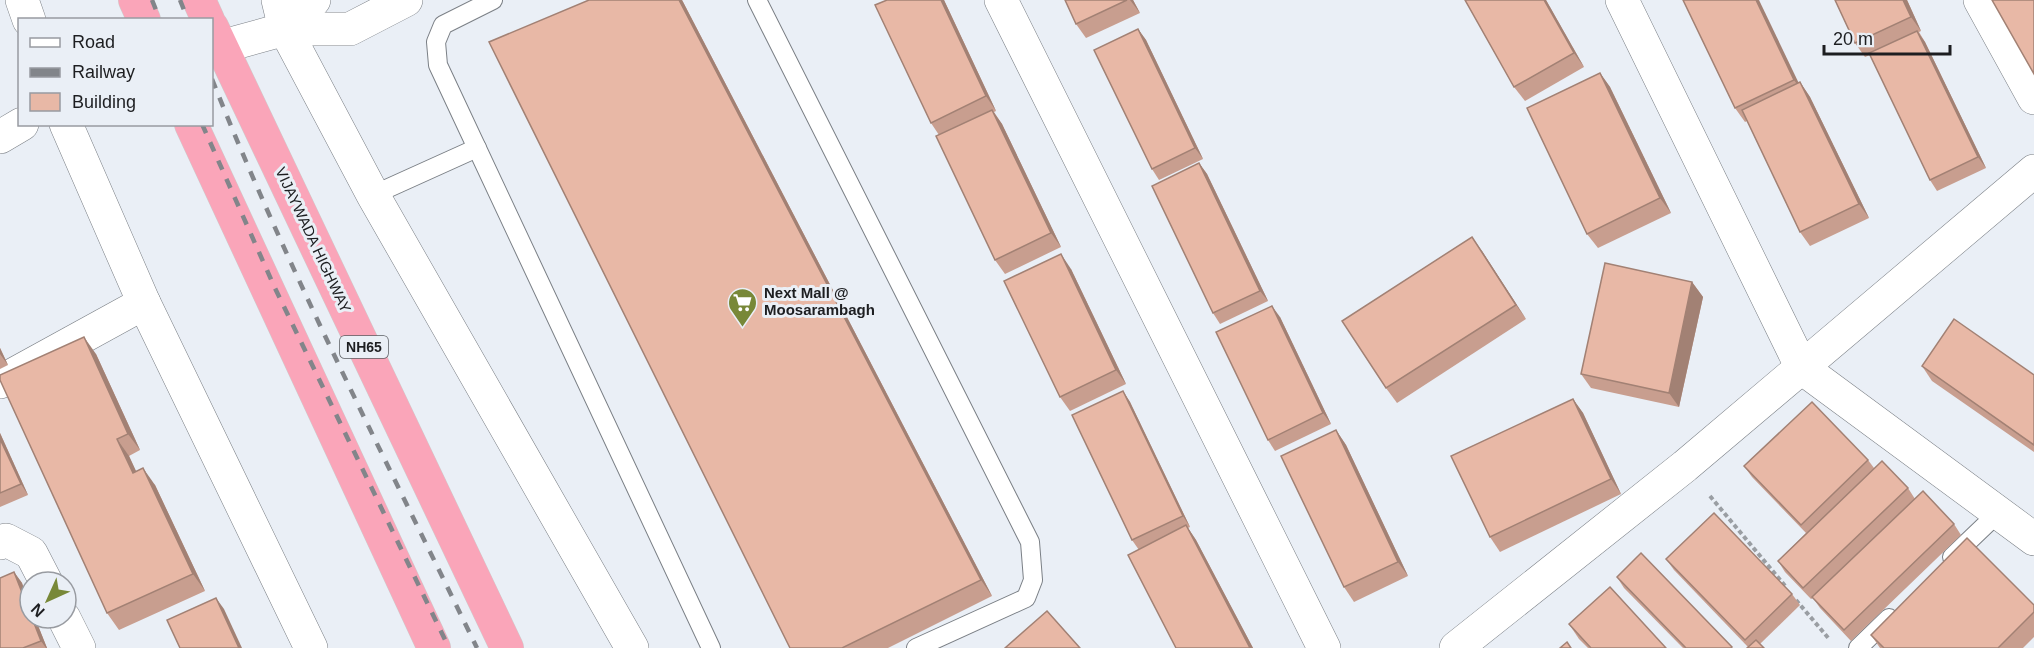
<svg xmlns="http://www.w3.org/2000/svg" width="2034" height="648" font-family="Arial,sans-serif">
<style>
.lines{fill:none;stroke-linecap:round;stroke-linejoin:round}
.lane-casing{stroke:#7a7f85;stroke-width:20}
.street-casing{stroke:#7a7f85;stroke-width:34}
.secondary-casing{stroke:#7a7f85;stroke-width:34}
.highway-casing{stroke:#cdcece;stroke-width:34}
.path{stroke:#9a9ea3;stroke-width:4;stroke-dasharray:4.5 3;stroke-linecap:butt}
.lane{stroke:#fff;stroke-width:18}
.street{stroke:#fff;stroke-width:33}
.secondary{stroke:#fff;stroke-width:33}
.highway{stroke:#faa5b9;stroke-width:33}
.rail{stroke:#82858a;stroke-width:4.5;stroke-dasharray:10 10;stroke-linecap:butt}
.wall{fill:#c89e8f}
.shaded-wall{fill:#a28174}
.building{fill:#e8b8a6;stroke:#a28174;stroke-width:1.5}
.labels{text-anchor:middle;stroke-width:6;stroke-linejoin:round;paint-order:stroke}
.shield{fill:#eaeff6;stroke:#5a5d61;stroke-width:1.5}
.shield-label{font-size:14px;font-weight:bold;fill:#1d1e21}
.street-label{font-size:15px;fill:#1d1e21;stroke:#eaeff6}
.poi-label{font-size:15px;font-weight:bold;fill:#1d1e21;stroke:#eaeff6;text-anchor:start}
</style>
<rect width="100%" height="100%" fill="#eaeff6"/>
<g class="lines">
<defs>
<g id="lane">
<polyline points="493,0 443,25 436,42 438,65 711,648"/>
<polyline points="757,0 1030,542 1033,580 1026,598 916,648"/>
<polyline points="373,195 477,148"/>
<polyline points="1952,557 1998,513"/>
<polyline points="1858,648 1889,618"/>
</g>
<g id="street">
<polyline points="22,0 29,20"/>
<polyline points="1001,0 1324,648"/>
<polyline points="1622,0 1802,368 2034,539"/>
<polyline points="1980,0 2034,98"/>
<polyline points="285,29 314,0"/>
<polyline points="220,47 285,29 350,29 406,0"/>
<polyline points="66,124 144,303 311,648"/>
<polyline points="0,137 22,124"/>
<polyline points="0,382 144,303"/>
<polyline points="0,543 6,540 31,553 46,582"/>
<polyline points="64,618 79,648"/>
<polyline points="1456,648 1685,466 2034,171"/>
</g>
<polyline id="secondary" points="278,0 285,29 373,195 632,648"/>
<g id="highway">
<polyline points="135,0 144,20"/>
<polyline points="199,0 208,20"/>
<polyline points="212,27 507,648"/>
<polyline points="191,124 434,648"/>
</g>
</defs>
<use href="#lane" class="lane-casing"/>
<use href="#street" class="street-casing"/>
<use href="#secondary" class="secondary-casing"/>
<use href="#highway" class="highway-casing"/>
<g class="path">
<polyline points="1710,496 1786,587"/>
<polyline points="1796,600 1830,640"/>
</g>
<use href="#lane" class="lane"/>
<use href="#street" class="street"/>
<use href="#secondary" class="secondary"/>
<use href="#highway" class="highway"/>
<g class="rail">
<polyline points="152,0 160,20"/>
<polyline points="180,0 188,20"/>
<path d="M212 79C289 273 386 460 477 648"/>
<polyline points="202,124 274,286 449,648"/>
</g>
</g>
<g class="wall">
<polygon points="589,0 682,0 992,596 888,648 790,648"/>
<polygon points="887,0 944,0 996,111 994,112 1002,124 1061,247 1005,274 995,260 939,135 931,123"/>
<polygon points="1065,0 1133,0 1140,13 1086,38 1076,24"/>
<polygon points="1465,0 1546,0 1584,67 1525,101 1514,87"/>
<polygon points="1683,0 1799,83 1800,82 1810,97 1869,218 1810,246 1800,232 1747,121 1745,122 1735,108"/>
<polygon points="1835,0 1907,0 1921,31 1919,32 1925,42 1986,168 1937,191 1930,180 1870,55 1865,57 1855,43"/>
<polygon points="1138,29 1146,40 1203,159 1159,180 1152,169"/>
<polygon points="1600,73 1610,87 1671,213 1598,248 1587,234"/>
<polygon points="1199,163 1207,174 1268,301 1220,324 1213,313"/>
<polygon points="1482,251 1526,319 1397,403 1386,388"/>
<polygon points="1071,269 1126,384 1070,411 1060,397"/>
<polygon points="1692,282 1703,297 1679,407 1591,388 1581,374"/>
<polygon points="1280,317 1331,424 1275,451 1268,440"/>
<polygon points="0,348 8,365 0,369"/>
<polygon points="96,354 140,450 129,456 136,472 155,485 205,591 119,630 107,613"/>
<polygon points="1922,366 2034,375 2034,452 1932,381"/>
<polygon points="1123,391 1130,402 1190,527 1188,528 1196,540 1253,648 1176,648 1139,550 1132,540"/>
<polygon points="1573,399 1583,413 1621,494 1500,552 1490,537"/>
<polygon points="1336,430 1346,445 1408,576 1354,602 1344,587"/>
<polygon points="0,433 28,495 0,507"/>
<polygon points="1868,460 1874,468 1908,488 1915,499 1954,524 1961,535 1851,641 1820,608 1813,598 1811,599 1785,572 1778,561 1806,533 1752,477 1744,466"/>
<polygon points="1641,553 1732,648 1683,648 1624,588 1617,577"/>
<polygon points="1666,559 1792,594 1800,605 1760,644 1748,647 1674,570"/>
<polygon points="14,572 22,583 30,618 35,618 47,648 0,648"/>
<polygon points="2034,605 2034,637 2023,648 1880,648 1871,635"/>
<polygon points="1569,624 1666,648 1588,648 1579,639"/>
</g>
<g class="shaded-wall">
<polygon points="679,0 682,0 992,596 981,580"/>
<polygon points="941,0 944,0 996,111 986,96"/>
<polygon points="1130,0 1133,0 1140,13"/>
<polygon points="1544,0 1546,0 1584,67 1574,53"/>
<polygon points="1756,0 1759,0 1804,94 1794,80"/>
<polygon points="1903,0 1907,0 1921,31 1911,17"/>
<polygon points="1138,29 1146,40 1203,159 1195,148"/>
<polygon points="1917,31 1925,42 1986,168 1978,157"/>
<polygon points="1600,73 1610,87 1671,213 1660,198"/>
<polygon points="1800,82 1810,97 1869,218 1859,204"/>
<polygon points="992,110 1002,124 1061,247 1051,233"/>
<polygon points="1199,163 1207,174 1268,301 1260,291"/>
<polygon points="1472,237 1482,251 1526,319 1516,305"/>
<polygon points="1061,254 1071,269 1126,384 1116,370"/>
<polygon points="1692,282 1703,297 1679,407 1669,393"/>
<polygon points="1272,306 1280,317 1331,424 1323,413"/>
<polygon points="84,337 96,354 140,450 128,434"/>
<polygon points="0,348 8,365 0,354"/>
<polygon points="1123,391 1130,402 1190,527 1183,516"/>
<polygon points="1573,399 1583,413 1621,494 1611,479"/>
<polygon points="1336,430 1346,445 1408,576 1398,562"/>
<polygon points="0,433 28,495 21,484 0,439"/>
<polygon points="117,439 129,456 145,490 133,473"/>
<polygon points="143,468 155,485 205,591 193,574"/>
<polygon points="1186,525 1196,540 1253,648 1250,648"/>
<polygon points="14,572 22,583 30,604 30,613"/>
<polygon points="216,598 224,609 242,648 239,648"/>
<polygon points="32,618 35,618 47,648 46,648 41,641"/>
</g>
<g class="building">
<polygon points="589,0 679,0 981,580 842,648 790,648 489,42"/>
<polygon points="887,0 941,0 986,96 931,123 875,5"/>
<polygon points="1065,0 1127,0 1076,24"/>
<polygon points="1465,0 1544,0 1574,53 1514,87"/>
<polygon points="1683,0 1756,0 1794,80 1735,108"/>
<polygon points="1835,0 1903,0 1911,17 1855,43"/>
<polygon points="1992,0 2034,0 2034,74"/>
<polygon points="1138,29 1195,148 1152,169 1094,50"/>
<polygon points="1917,31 1978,157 1930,180 1869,53"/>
<polygon points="1600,73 1660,198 1587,234 1527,108"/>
<polygon points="1800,82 1859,204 1800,232 1742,110"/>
<polygon points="992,110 1051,233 995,260 936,136"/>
<polygon points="1199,163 1260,291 1213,313 1152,186"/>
<polygon points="1472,237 1516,305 1386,388 1342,321"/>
<polygon points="1061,254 1116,370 1060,397 1004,281"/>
<polygon points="1605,263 1692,282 1669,393 1581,374"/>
<polygon points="1272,306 1323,413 1268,440 1216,332"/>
<polygon points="1954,319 2034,375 2034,445 1922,366"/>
<polygon points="84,337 128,434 117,439 133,473 143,468 193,574 107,613 0,380 0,375"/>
<polygon points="1123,391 1183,516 1132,540 1072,415"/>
<polygon points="1573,399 1611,479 1490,537 1451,456"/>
<polygon points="1812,402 1868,460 1801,525 1744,466"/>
<polygon points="1336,430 1398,562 1344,587 1281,456"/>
<polygon points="0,439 21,484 0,493"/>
<polygon points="1882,461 1908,488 1803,588 1778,561"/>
<polygon points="1923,491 1954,524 1844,630 1812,597"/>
<polygon points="1714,513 1792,594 1745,640 1666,559"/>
<polygon points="1186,525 1250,648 1176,648 1128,555"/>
<polygon points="1967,538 2034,605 2034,612 1998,648 1884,648 1871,635"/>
<polygon points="1641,553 1732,647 1731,648 1686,648 1617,577"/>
<polygon points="14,572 30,613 30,618 32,618 41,641 23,648 0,648 0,578"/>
<polygon points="1610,587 1666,648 1591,648 1569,624"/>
<polygon points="216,598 239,648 180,648 167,620"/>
<polygon points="1047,611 1080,648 1005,648"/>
<polygon points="1756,640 1764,648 1747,648"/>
<polygon points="1567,642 1571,648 1560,648"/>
</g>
<defs>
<symbol id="supermarket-pin" viewBox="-11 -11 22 30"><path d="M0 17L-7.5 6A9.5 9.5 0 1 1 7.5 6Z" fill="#788838" stroke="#eaeff6"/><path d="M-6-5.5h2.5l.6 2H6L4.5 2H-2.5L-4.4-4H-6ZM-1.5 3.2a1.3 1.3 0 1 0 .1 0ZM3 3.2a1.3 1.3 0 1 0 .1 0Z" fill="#fff"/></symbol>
</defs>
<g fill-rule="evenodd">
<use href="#supermarket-pin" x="726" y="286" width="33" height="45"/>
</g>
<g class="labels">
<rect class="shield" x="340" y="336" width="48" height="22" rx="4.5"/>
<g class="shield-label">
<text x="364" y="352">NH65</text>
</g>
<g class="street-label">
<text transform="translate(313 240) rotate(65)" y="5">VIJAYWADA HIGHWAY</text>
</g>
<g class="poi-label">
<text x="764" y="298">Next Mall @<tspan x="764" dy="17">Moosarambagh</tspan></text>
</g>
</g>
<rect x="18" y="18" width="195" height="108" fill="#eaeff6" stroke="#989ba1" stroke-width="1.5"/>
<rect x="30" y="38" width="30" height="9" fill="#ffffff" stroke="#989ba1" stroke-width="1.5"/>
<text x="72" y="48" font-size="18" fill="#1d1e21">Road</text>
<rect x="30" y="68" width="30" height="9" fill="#82858a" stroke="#989ba1" stroke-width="1.5"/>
<text x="72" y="78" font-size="18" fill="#1d1e21">Railway</text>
<rect x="30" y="93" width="30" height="18" fill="#e8b8a6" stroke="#989ba1" stroke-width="1.5"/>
<text x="72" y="108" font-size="18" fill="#1d1e21">Building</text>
<g transform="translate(48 600) rotate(225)"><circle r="28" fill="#eaeff6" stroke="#989ba1" stroke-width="1.5"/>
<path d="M0-4.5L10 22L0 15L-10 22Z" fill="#788838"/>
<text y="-9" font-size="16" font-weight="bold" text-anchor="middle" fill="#1d1e21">N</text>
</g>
<path d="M1824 45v9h126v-9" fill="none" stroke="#1d1e21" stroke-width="3"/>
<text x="1833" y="45" font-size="18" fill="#1d1e21" stroke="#eaeff6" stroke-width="4.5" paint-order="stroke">20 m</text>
</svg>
